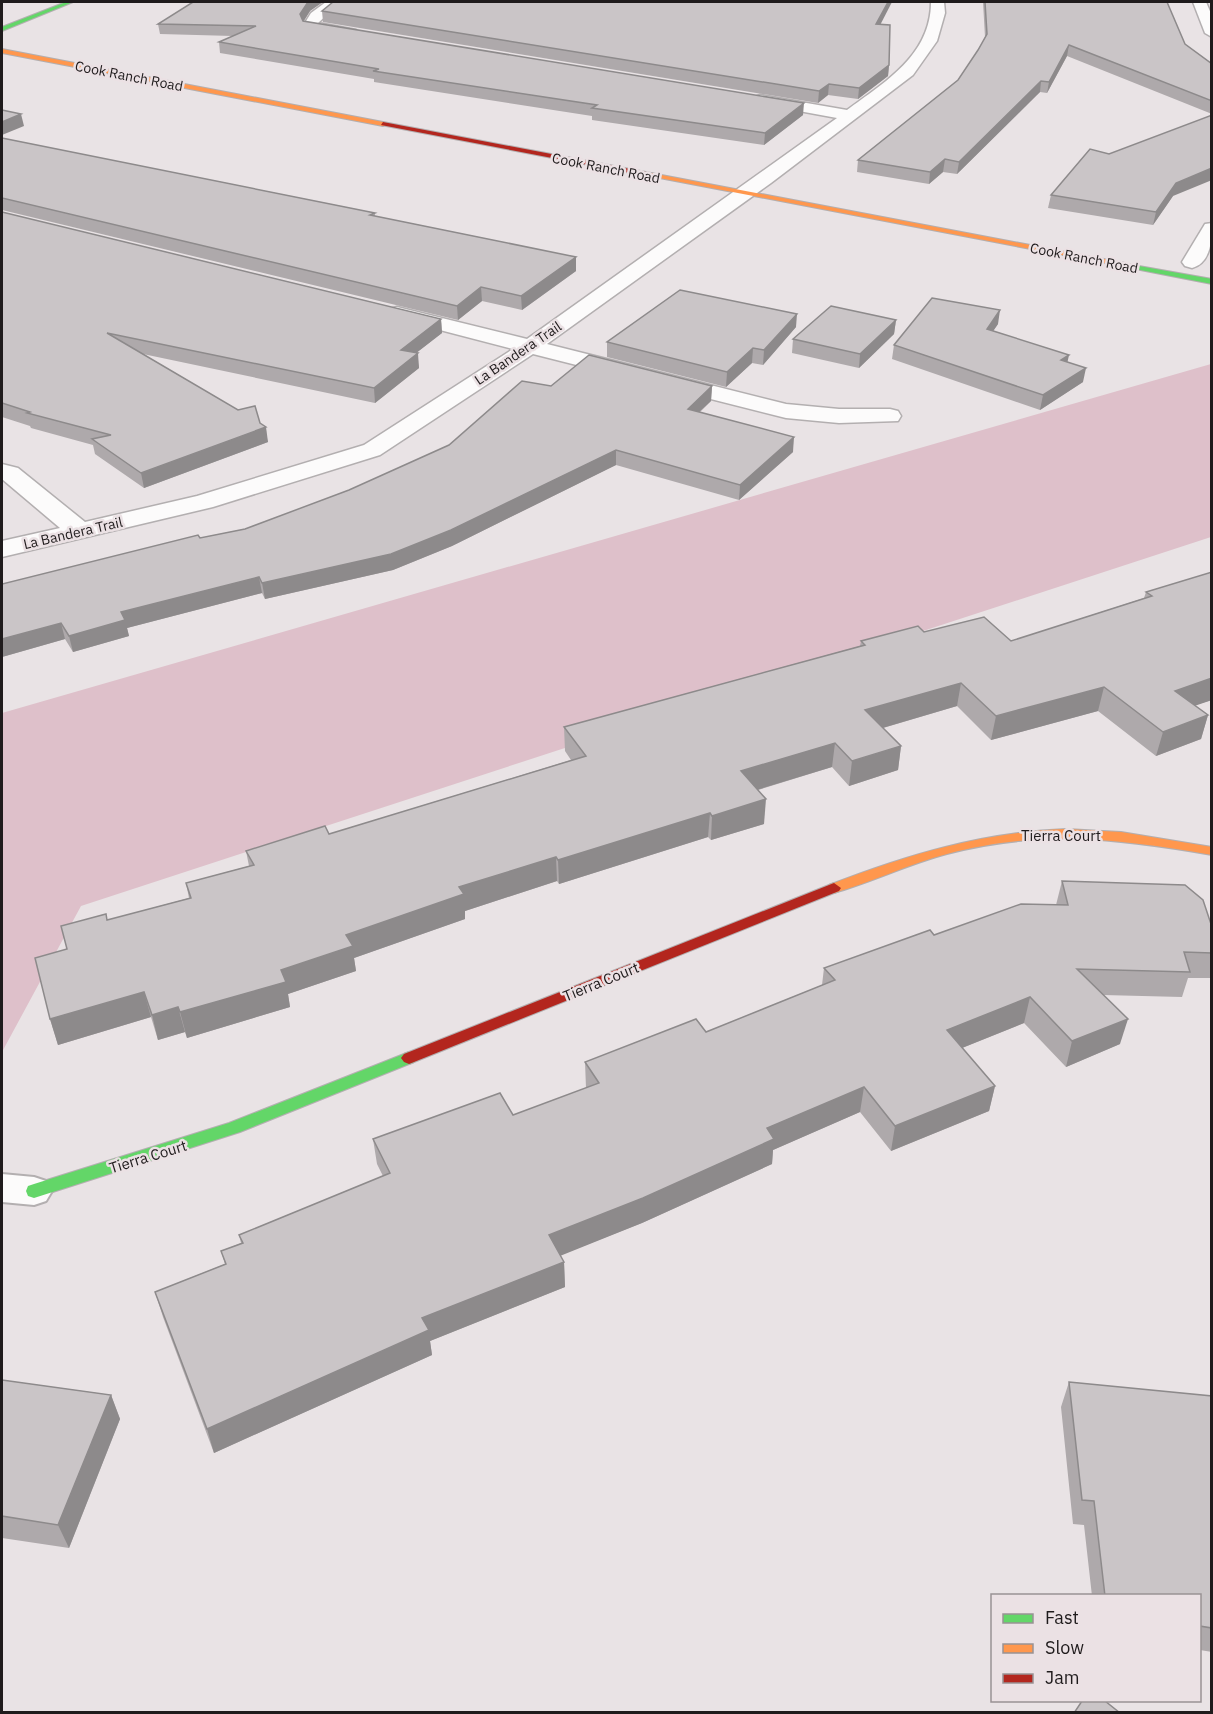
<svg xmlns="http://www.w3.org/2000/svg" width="1213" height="1714" font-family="'IBM Plex Sans',sans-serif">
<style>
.green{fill:#dec0ca}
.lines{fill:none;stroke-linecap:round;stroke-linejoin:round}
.lane-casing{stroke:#b3afb0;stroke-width:4}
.street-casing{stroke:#b3afb0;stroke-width:3}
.fast-casing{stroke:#b3afb0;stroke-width:2}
.slow-casing{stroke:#b3afb0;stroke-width:2}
.jam-casing{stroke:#b3afb0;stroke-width:2}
.lane{fill:#fcfbfb;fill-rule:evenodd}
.street{fill:#fcfbfb;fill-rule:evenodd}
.fast{fill:#63d668;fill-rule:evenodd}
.slow{fill:#ff974d;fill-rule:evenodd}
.jam{fill:#b3261e;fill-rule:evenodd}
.wall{fill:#aea9ab}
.shaded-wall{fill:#8d8a8b}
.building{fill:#cac5c7;stroke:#8d8a8b;stroke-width:1.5}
.labels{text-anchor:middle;stroke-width:5;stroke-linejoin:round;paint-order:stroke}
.far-street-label{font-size:14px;fill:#1f1b1c;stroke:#ebe1e4}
.street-label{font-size:15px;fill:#1f1b1c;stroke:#ebe1e4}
</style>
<rect width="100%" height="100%" fill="#e9e3e5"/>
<polygon class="green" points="1211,364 1211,537 81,906 2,1052 2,713"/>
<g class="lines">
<defs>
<polygon id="lane" points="2,1174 34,1177 46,1181 52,1191 46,1201 34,1205 2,1202"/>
<g id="street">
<polygon points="326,2 341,2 318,23 356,30 356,36 305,29 303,26 311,13"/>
<path d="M931 2H944L945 13 937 41 913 75 771 183 547 344 786 404 839 409H890L898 411 901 416 898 421 839 423 786 418 533 354 380 455 213 507 2 557V541L60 528 2 479V464L18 468 85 522 197 496 364 445 513 349 390 317 387 313 390 309 397 307 527 339 837 118 755 103 752 100 755 97 760 95 847 110C885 82 931 55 931 2Z"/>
<polygon points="1193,2 1206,2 1212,16 1212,37 1205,33"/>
<path d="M1212 223C1212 239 1211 263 1192 268L1185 266 1182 262 1205 224Z"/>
</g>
<g id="fast">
<polygon points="66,2 73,2 2,31 2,27"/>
<polygon points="1122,263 1212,279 1212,284 1125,267 1122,267"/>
<polygon points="409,1052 414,1054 417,1058 414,1062 240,1132 34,1198 28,1196 26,1191 28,1186 34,1184 229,1123"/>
</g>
<g id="slow">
<polygon points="2,49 383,122 386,124 383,126 2,53"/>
<polygon points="651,173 1125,263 1129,265 1125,267 649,176 647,175"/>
<path d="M1066 829 1121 832 1212 847V855C1118 839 1041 829 947 854 909 864 872 882 834 893L827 888 829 885C906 855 983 832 1066 829Z"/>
</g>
<g id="jam">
<polygon points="383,122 651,173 655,175 651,177 381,125"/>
<polygon points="834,883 841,888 839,891 414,1062 409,1064 404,1062 401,1058 404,1054"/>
</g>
</defs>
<use href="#lane" class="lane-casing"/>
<use href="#street" class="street-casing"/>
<use href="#fast" class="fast-casing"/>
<use href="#slow" class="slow-casing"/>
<use href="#jam" class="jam-casing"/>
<use href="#lane" class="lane"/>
<use href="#street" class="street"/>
<use href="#fast" class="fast"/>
<use href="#slow" class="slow"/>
<use href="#jam" class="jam"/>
</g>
<g class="wall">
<polygon points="983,2 1167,2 1185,44 1212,64 1212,114 1067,56 1047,93 1040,92 957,174 943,172 929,184 857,172 858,160 958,80 978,50 985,37"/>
<polygon points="310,11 304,21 803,115 764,145 592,120 592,116 374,82 374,79 220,53 219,42 233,36 160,34 158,24"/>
<polygon points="322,11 880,25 889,65 888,76 858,99 828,95 818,103 323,22"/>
<polygon points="2,138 375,213 375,216 576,257 576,271 522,310 482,301 458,320 2,210"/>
<polygon points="1109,154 1173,196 1153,225 1048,208 1051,195"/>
<polygon points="2,212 441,319 442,333 416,353 419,368 375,403 143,354 260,423 268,442 144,488 95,454 93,445 31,428 30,426 2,417"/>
<polygon points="896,320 894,334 859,368 792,353 793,339"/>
<polygon points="998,324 993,331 1067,362 1083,382 1040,410 892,359 894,345"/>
<polygon points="796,327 763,365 752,363 726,387 607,357 607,342"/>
<polygon points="551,386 712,386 711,401 700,412 793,452 739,500 616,465 452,546 393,570 265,599 262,593 127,628 129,636 73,652 65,639 2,657 200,538 245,529 349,490 449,445"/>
<polygon points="1212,572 1212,700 1195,705 1208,715 1201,739 1156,756 1098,711 991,740 957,706 883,728 901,746 898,770 849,786 832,767 758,790 764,824 711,840 708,837 559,884 557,881 465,911 465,919 354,958 356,971 288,994 290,1007 187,1038 185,1032 158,1040 151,1017 58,1045 50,1019 67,949 108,920 189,898 186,883 249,866 246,851 329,834 571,760 565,751 564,727 860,646 861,641 924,632 1011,641 1144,598 1146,592"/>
<polygon points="1062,881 1212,927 1212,978 1188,978 1182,997 1103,995 1120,1044 1066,1067 1024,1023 962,1048 995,1086 989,1111 891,1151 860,1112 773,1150 772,1164 642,1223 560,1255 564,1262 565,1287 430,1341 432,1355 214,1453 163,1317 155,1292 225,1264 221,1251 241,1243 239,1235 383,1176 377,1164 373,1139 513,1115 586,1088 585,1062 706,1032 822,985 824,968 934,935 1056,905"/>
<polygon points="2,1380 111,1395 120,1419 69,1548 2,1538"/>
<polygon points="1069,1382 1212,1396 1212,1652 1200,1650 1200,1596 1092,1596 1084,1525 1073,1524 1061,1407"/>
</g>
<g class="shaded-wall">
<polygon points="308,2 323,2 310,11 301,25 300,14"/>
<polygon points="888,2 892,2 875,35 876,24"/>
<polygon points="1069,45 1067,56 1047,93 1049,82"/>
<polygon points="889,65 888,76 858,99 859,88"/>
<polygon points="1041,81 1040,92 957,174 959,162"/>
<polygon points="829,84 828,95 818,103 819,91"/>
<polygon points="804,103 803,115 764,145 765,133"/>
<polygon points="21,114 24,126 2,135 2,122"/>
<polygon points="945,159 943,172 929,184 930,172"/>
<polygon points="1212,168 1212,180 1173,196 1153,225 1156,212 1176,183"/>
<polygon points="576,257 576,271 522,310 521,296"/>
<polygon points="481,287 482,301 458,320 457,306"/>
<polygon points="1000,310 998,324 985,343 987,329"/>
<polygon points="797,314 796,327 763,365 764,350"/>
<polygon points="441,319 442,333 402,364 401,350"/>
<polygon points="896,320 894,334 859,368 860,354"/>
<polygon points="753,348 752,363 726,387 727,372"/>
<polygon points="418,353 419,368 375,403 374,388"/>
<polygon points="1069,355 1066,369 1061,360"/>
<polygon points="1086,368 1083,382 1040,410 1043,395"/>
<polygon points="712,386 711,401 687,423 688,409"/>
<polygon points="266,427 268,442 144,488 141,473"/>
<polygon points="794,437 793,452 739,500 740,485"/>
<polygon points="616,450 616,465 452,546 393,570 265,599 262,583"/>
<polygon points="259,577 262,593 127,628 129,636 73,652 69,636 121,612"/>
<polygon points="61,623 65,639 2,657 2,639"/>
<polygon points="1212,678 1212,700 1168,715 1175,691"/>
<polygon points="961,683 957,706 862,734 865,710"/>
<polygon points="1104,687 1098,711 991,740 996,716"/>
<polygon points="1208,715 1201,739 1156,756 1163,732"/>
<polygon points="835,743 832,767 740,795 741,771"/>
<polygon points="901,746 898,770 849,786 852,761"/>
<polygon points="766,799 764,824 711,840 712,816"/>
<polygon points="710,813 708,837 559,884 558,860"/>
<polygon points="556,857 557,881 465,911 465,919 354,958 356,971 288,994 290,1007 187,1038 180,1012 281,970 346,935 459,887"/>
<polygon points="144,992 151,1017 58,1045 50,1019"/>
<polygon points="1030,997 1024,1023 942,1056 947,1030"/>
<polygon points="178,1007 185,1032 158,1040 152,1015"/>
<polygon points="1128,1019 1120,1044 1066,1067 1072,1041"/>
<polygon points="995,1086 989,1111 891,1151 895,1126"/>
<polygon points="864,1087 860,1112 773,1150 772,1164 642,1223 550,1260 549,1235 767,1128"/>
<polygon points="564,1262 565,1287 430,1341 432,1355 214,1453 207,1429 422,1318"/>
<polygon points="111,1395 120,1419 69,1548 58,1525"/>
</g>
<g class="building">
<polygon points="193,2 308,2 300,14 303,21 804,103 765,133 592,108 597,105 373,71 379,69 219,42 256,26 158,24"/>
<polygon points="333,2 888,2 876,24 890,25 889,65 859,88 829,84 819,91 322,11"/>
<polygon points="985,2 1167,2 1185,44 1212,64 1212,101 1069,45 1049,82 1041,81 959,162 945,159 930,172 858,160 958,80 978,50 987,34"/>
<polygon points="2,110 21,114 2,122"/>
<polygon points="1212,115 1212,168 1176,183 1156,212 1051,195 1090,149 1109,154"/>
<polygon points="2,138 375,213 370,215 576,257 521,296 481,287 457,306 2,198"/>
<polygon points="2,212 441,319 401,350 418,353 374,388 107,333 238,410 255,406 260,423 266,427 141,473 92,439 111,435 27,413 30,412 2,403"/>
<polygon points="680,290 797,314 764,350 753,348 727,372 607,342"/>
<polygon points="932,298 1000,310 987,329 1069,355 1061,360 1086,368 1043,395 894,345"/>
<polygon points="831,306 896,320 860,354 793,339"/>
<polygon points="589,355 712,386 688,409 794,437 740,485 616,450 451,530 391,554 262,583 259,577 121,612 125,620 69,636 61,623 2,639 2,584 198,535 200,538 245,529 349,490 449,445 522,381 551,386"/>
<polygon points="1212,572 1212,678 1175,691 1208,715 1163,732 1104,687 996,716 961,683 865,710 901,746 852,761 835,743 741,771 766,799 712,816 710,813 558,860 556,857 459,887 464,894 346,935 353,946 281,970 286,982 180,1012 178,1007 152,1015 144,992 50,1019 35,958 67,949 61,926 106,914 107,920 191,898 186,883 254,865 246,851 325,826 329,834 586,756 564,727 865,645 861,641 918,626 924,632 984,617 1011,641 1152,596 1146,592"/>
<polygon points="1062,881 1185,885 1203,900 1212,927 1212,953 1184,952 1190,972 1077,969 1128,1019 1072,1041 1030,997 947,1030 995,1086 895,1126 864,1087 767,1128 774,1139 643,1198 549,1235 564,1262 422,1318 429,1330 207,1429 155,1292 226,1264 221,1251 243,1243 239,1235 390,1173 373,1139 500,1093 513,1115 599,1083 585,1062 696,1019 706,1032 835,980 824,968 930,930 934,935 1021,904 1068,905"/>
<polygon points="2,1380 111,1395 58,1525 2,1516"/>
<polygon points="1069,1382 1212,1396 1212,1628 1200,1626 1200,1596 1105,1596 1094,1501 1082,1500"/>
<polygon points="1082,1701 1105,1701 1120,1713 1074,1713"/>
</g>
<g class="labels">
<g class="far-street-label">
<text transform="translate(129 76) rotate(11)" y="5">Cook Ranch Road</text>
<text transform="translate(606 168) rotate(11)" y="5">Cook Ranch Road</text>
<text transform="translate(1084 258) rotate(11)" y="5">Cook Ranch Road</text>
<text transform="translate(518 353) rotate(-34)" y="5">La Bandera Trail</text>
<text transform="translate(73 533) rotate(-13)" y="5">La Bandera Trail</text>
</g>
<g class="street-label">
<text x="1061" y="841">Tierra Court</text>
<text transform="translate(601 982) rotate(-22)" y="5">Tierra Court</text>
<text transform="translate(148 1157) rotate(-17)" y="5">Tierra Court</text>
</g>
</g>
<rect width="1213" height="1714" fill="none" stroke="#1f1b1c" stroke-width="6"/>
<rect x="991" y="1594" width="210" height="108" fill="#ebe1e4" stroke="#999294" stroke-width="1.5"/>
<rect x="1003" y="1614" width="30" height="9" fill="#63d668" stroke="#999294" stroke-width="1.5"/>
<text x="1045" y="1624" font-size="18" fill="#1f1b1c">Fast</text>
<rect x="1003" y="1644" width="30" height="9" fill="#ff974d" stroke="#999294" stroke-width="1.5"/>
<text x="1045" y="1654" font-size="18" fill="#1f1b1c">Slow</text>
<rect x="1003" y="1674" width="30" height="9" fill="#b3261e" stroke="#999294" stroke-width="1.5"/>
<text x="1045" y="1684" font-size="18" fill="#1f1b1c">Jam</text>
</svg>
